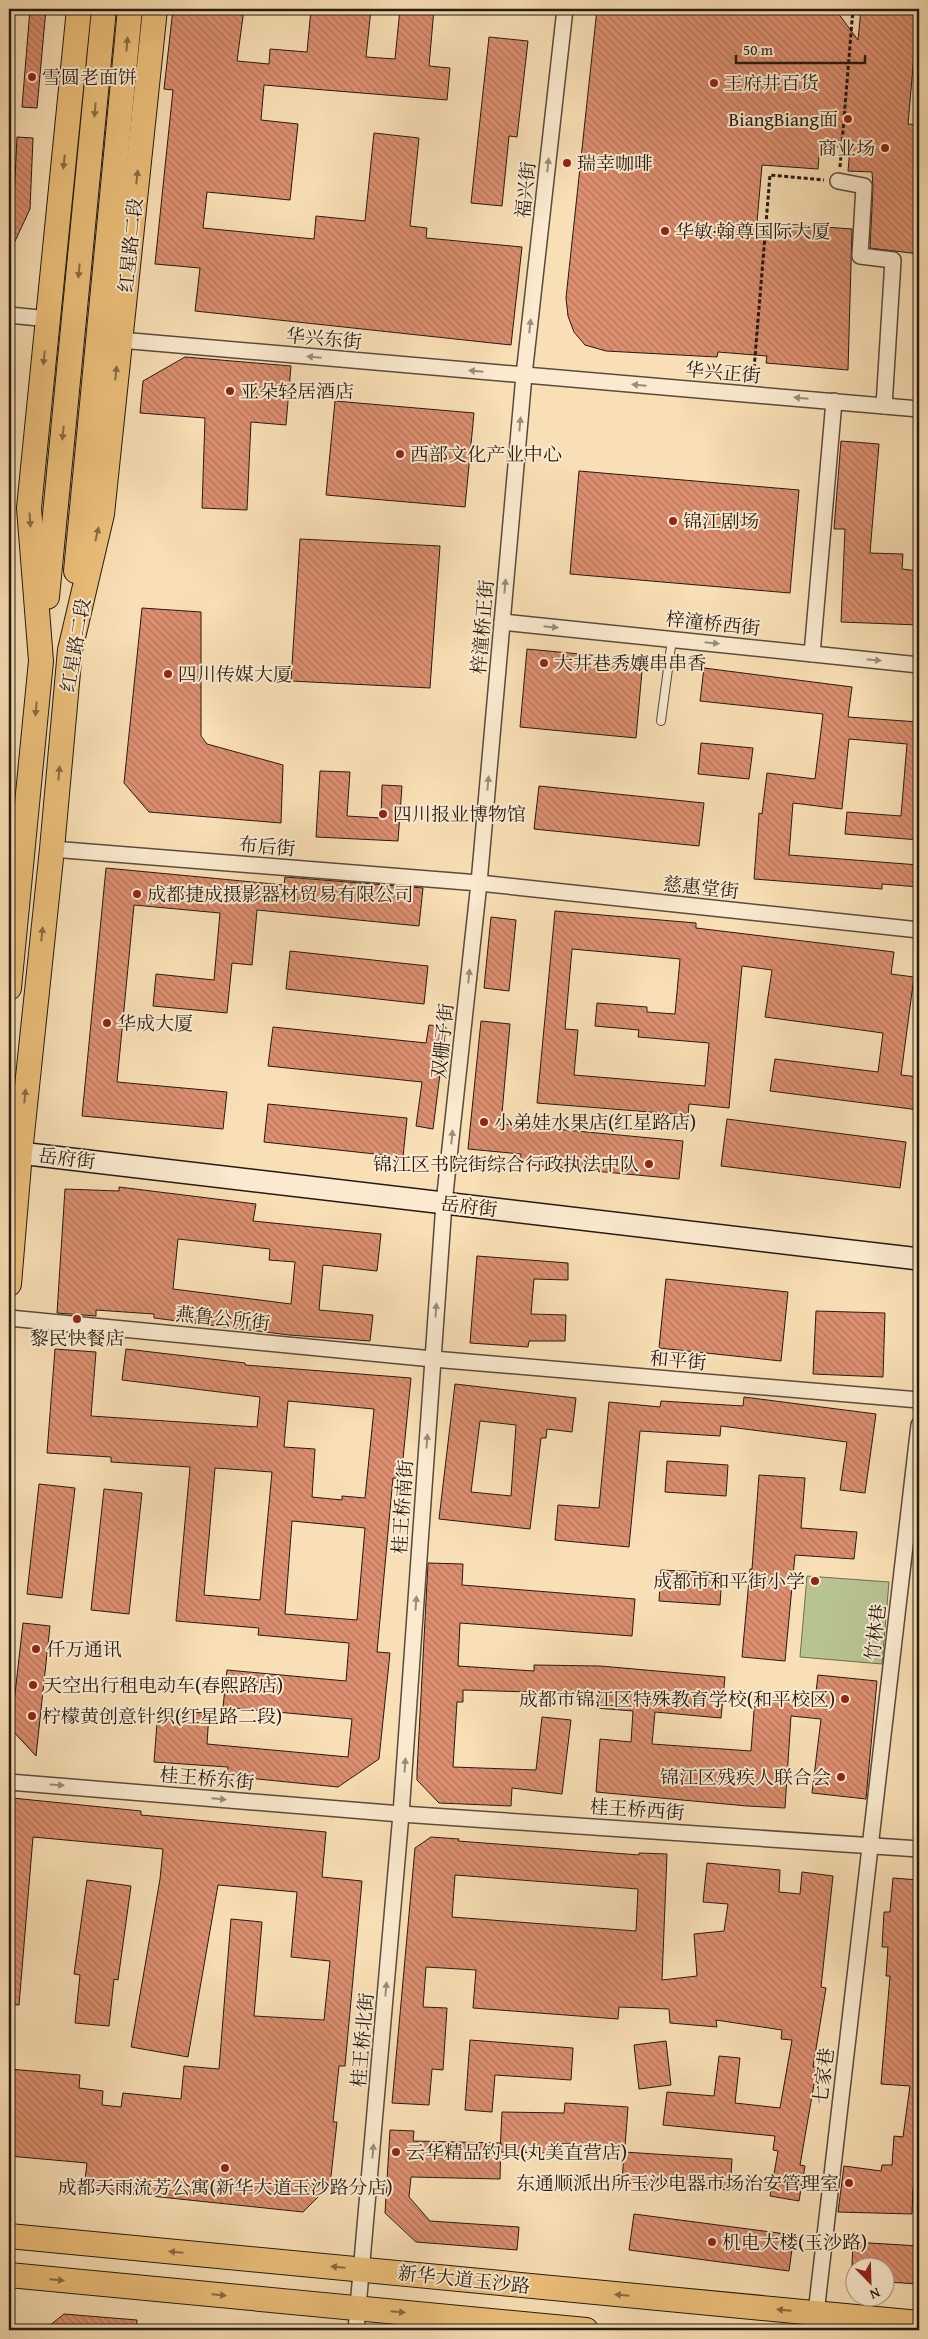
<svg xmlns="http://www.w3.org/2000/svg" width="928" height="2339" font-family="'Gentium Book Plus','Noto Serif SC',serif">
<style>
.garden{fill:#b8c392;stroke:#6e6e52}
.building{fill:url(#building-back-hatch);stroke:#241a13;fill-rule:evenodd}
.lines{fill:none;stroke-linecap:round;stroke-linejoin:round}
.lane-casing{stroke:#594b3c;stroke-width:10}
.street-casing{stroke:#594b3c;stroke-width:18}
.secondary-casing{stroke:#241a13;stroke-width:24}
.primary-casing{stroke:#241a13;stroke-width:26}
.path{stroke:#241a13;stroke-width:3;stroke-dasharray:4 2.5;stroke-linecap:butt}
.lane{stroke:#fbeacf;stroke-width:8}
.street{stroke:#fbeacf;stroke-width:15}
.secondary{stroke:#fbeacf;stroke-width:21}
.primary{stroke:#ecc07a;stroke-width:24}
.oneway{fill:#886d46}
.oneway2{fill:#9a8c7a}
.poi-dot{fill:#8f2418;stroke:#fbeacf;stroke-width:2}
.labels{text-anchor:middle;stroke-width:4;stroke-linejoin:round;paint-order:stroke}
.poi-label{font-size:19px;fill:#241a13;stroke:#fbeacf;text-anchor:start}
.street-label{font-size:19px;fill:#241a13;stroke:#fbeacf}
</style>
<defs>
<pattern id="building-back-hatch" width="6" height="6" patternUnits="userSpaceOnUse" patternTransform="scale(1.25)"><rect width="6" height="6" fill="#dd8f70"/><path d="M-1 5l2 2M0 0l6 6M5-1l2 2" fill="none" stroke="#b3745b"/></pattern>
</defs>
<rect width="100%" height="100%" fill="#f9dfb5"/>
<filter id="stains"><feTurbulence type="fractalNoise" baseFrequency=".004" numOctaves="4"/><feColorMatrix values="0 0 0 0 .2 0 0 0 0 .09 0 0 0 0 .02 0 0 0 .5 -.17"/></filter>
<radialGradient id="worn" r=".72"><stop offset=".6" stop-color="#630" stop-opacity="0"/><stop offset="1" stop-color="#630" stop-opacity=".3"/></radialGradient>
<polygon class="garden" points="807,1576 889,1582 882,1664 800,1657"/>
<g class="building">
<polygon points="30,9 46,9 37,108 22,107"/>
<polygon points="173,9 244,9 237,61 269,64 270,49 307,52 311,9 371,9 366,57 395,59 400,9 434,9 429,66 450,68 447,100 264,85 261,120 298,124 290,200 207,192 203,228 314,239 316,216 365,221 374,133 419,138 410,226 427,228 426,238 522,247 511,345 195,311 200,268 155,264 173,90 164,89"/>
<polygon points="597,9 835,9 858,40 861,9 918,9 908,124 919,125 919,254 870,248 873,187 872,172 848,171 850,148 820,145 818,169 762,165 757,222 852,229 848,370 766,363 767,356 718,352 717,357 606,351 585,345 574,332 568,316 566,298"/>
<polygon points="489,37 528,41 517,137 509,136 502,206 471,203"/>
<polygon points="17,137 33,138 30,209 9,254 9,200 14,200"/>
<polygon points="185,357 291,366 286,425 251,422 247,510 202,508 205,418 140,413 143,381"/>
<polygon points="335,401 474,413 465,507 326,495"/>
<polygon points="841,441 879,444 870,553 903,554 902,569 919,571 919,625 841,622 845,529 834,529"/>
<polygon points="579,471 799,490 790,593 570,574"/>
<polygon points="300,539 440,546 430,688 291,681"/>
<polygon points="142,608 201,612 201,736 207,744 283,765 281,823 149,812 124,783"/>
<polygon points="527,649 643,660 636,738 520,727"/>
<polygon points="704,668 852,687 848,717 919,722 919,840 845,834 847,812 901,816 907,744 849,739 842,809 793,803 789,855 919,865 919,887 882,884 882,889 754,879 759,813 762,814 767,773 815,779 823,714 700,701"/>
<polygon points="701,743 753,748 749,779 698,774"/>
<polygon points="320,771 350,772 347,816 381,818 382,785 402,786 398,841 316,837"/>
<polygon points="539,786 704,803 699,846 534,829"/>
<polygon points="106,868 284,885 285,877 423,888 419,926 257,910 252,965 232,963 227,1013 153,1006 156,974 214,980 220,913 134,905 117,1082 227,1092 223,1129 82,1116"/>
<path d="M555 911 696 923V928L894 952 891 974 914 977 901 1075 919 1077V1110L770 1091 775 1059 878 1072 883 1033 765 1017 772 970 742 966 729 1108 689 1104 688 1115 537 1103ZM572 949 680 959 675 1014 647 1012V1007L597 1003 595 1026 639 1030 638 1037 709 1043 705 1086 574 1075 578 1030 565 1029Z"/>
<polygon points="491,917 516,920 509,991 484,988"/>
<polygon points="290,951 428,966 424,1004 286,989"/>
<polygon points="481,1021 510,1024 501,1124 683,1141 679,1179 520,1164 521,1154 468,1149"/>
<polygon points="429,1025 446,1027 433,1129 416,1126 422,1082 268,1066 273,1027 426,1043"/>
<polygon points="268,1104 407,1118 403,1157 264,1142"/>
<polygon points="727,1119 906,1142 900,1188 721,1166"/>
<path d="M119 1187 256 1204 253 1221 381 1234 377 1271 323 1265 319 1310 373 1315 370 1341 289 1335 154 1318V1314L96 1310V1316L57 1313 65 1189 119 1191ZM178 1239 270 1249 269 1260 295 1262 291 1304 173 1289Z"/>
<polygon points="477,1256 568,1263 568,1280 534,1279 531,1314 566,1315 565,1341 529,1341 528,1347 470,1343"/>
<polygon points="666,1279 788,1292 781,1361 659,1348"/>
<polygon points="816,1311 885,1313 883,1377 813,1374"/>
<path d="M55 1349 96 1352 91 1416 257 1427 260 1397 122 1380 126 1349 245 1363V1365L411 1378 401 1479 393 1478 377 1652 390 1653 379 1759 338 1787 227 1776 228 1767 154 1762 158 1710 209 1713 207 1744 348 1757 352 1719 223 1707 227 1670 346 1681 349 1643 258 1635 259 1628 176 1621 190 1467 111 1462V1457L47 1453ZM288 1401 374 1409 365 1498 342 1496V1500L312 1497 315 1449 284 1447ZM215 1468 272 1472 260 1600 204 1595ZM292 1521 365 1528 357 1620 285 1614Z"/>
<path d="M455 1384 576 1398 572 1432 547 1429 546 1438H541L530 1529 439 1519ZM480 1421 516 1425 511 1496 471 1492Z"/>
<polygon points="744,1397 876,1414 865,1493 840,1490 847,1442 721,1426 720,1436 640,1431 629,1547 555,1540 558,1505 599,1508 609,1402 660,1407 661,1401 743,1406"/>
<polygon points="667,1461 728,1465 726,1496 665,1492"/>
<polygon points="759,1475 805,1478 801,1528 857,1532 854,1559 795,1555 785,1661 742,1657 750,1569 752,1569"/>
<polygon points="39,1484 75,1488 62,1598 27,1594"/>
<polygon points="104,1489 142,1493 129,1614 91,1610"/>
<polygon points="428,1563 463,1564 462,1585 635,1599 632,1636 460,1623 458,1666 534,1671 534,1665 600,1666 725,1677 721,1718 655,1712 652,1744 751,1751 755,1697 815,1701 818,1675 877,1681 866,1799 812,1793 821,1719 791,1716 785,1808 747,1806 596,1792 600,1739 631,1742 633,1711 596,1708 598,1694 463,1690 463,1702 457,1702 453,1767 536,1770 542,1717 571,1720 562,1794 512,1788 511,1806 439,1803 417,1780 417,1772"/>
<polygon points="661,1570 722,1573 720,1605 659,1601"/>
<polygon points="23,1623 50,1626 36,1756 11,1729"/>
<polygon points="12,1798 141,1811 141,1815 326,1832 322,1877 362,1881 345,2066 339,2066 333,2122 337,2122 330,2185 303,2212 84,2189 87,2163 9,2156 9,2069 80,2075 79,2088 103,2091 102,2105 121,2107 123,2093 181,2099 184,2066 219,2069 231,1919 262,1922 254,2016 324,2020 330,1961 291,1957 297,1892 218,1885 188,2057 131,2047 160,1879 163,1849 33,1837 19,2005 9,2004 9,1836"/>
<path d="M431 1837 459 1839 458 1841 639 1855V1853L667 1854 662 1980 697 1976 694 1934 724 1931 728 1904 703 1902 707 1863 780 1870 779 1892 800 1894 802 1872 833 1876 821 1987 826 1988 813 2067H817L800 2165 805 2166 799 2201 770 2196 778 2151 773 2150 775 2136 663 2125 667 2092 714 2096 719 2056 740 2058 735 2103 780 2108 792 2040 781 2039 782 2030 716 2020 717 2027 670 2023 669 2009 619 2007 618 2019 473 2008 476 1970 426 1967 423 2007 447 2008 443 2070 432 2069 429 2105 392 2103 415 1848ZM455 1875 638 1889 636 1931 452 1917Z"/>
<polygon points="893,1878 919,1880 919,1953 916,1991 919,1992 919,2032 915,2079 919,2080 919,2188 913,2188 912,2214 838,2212 844,2166 881,2171 882,2165 892,2165 894,2136 903,2137 910,2086 881,2084 890,1976 886,1976 888,1947 882,1947 884,1912 890,1912"/>
<polygon points="87,1880 131,1886 118,1980 114,1979 109,2026 75,2023 80,1975 74,1974"/>
<polygon points="470,2040 573,2048 571,2080 495,2075 492,2112 465,2110"/>
<polygon points="666,2041 671,2085 639,2089 634,2045"/>
<polygon points="565,2103 628,2107 625,2147 549,2143 549,2153 500,2152 502,2112 564,2113"/>
<polygon points="390,2130 414,2131 413,2141 501,2143 500,2179 411,2177 409,2197 430,2221 519,2227 517,2250 416,2242 385,2213"/>
<polygon points="624,2152 732,2159 730,2190 622,2183"/>
<polygon points="634,2214 794,2235 789,2271 629,2250"/>
<polygon points="853,2242 919,2246 919,2284 886,2282 886,2266 852,2266"/>
<polygon points="64,2314 137,2320 136,2330 44,2330"/>
</g>
<g class="lines">
<defs>
<polyline id="lane" points="661,721 672,639"/>
<g id="street">
<polyline points="838,181 864,186 860,256 893,260 884,406"/>
<polyline points="9,315 49,319"/>
<polyline points="120,340 919,409"/>
<polyline points="502,622 919,665"/>
<polyline points="812,654 834,401"/>
<polyline points="52,849 479,883 919,930"/>
<polyline points="9,1318 433,1359 919,1400"/>
<polyline points="9,1782 401,1814 919,1849"/>
<polyline points="816,2313 919,1425"/>
<polyline points="356,2330 401,1814 444,1203 479,883 524,375 565,9"/>
</g>
<polyline id="secondary" points="9,1147 20,1153 919,1259"/>
<g id="primary">
<polyline points="76,571 130,9"/>
<polyline points="47,597 104,9"/>
<polyline points="9,988 41,661 29,508 79,9"/>
<polyline points="9,1284 20,1153 52,849 70,650 102,514 155,9"/>
<polyline points="9,2236 919,2323"/>
<polyline points="9,2275 586,2330"/>
</g>
</defs>
<use href="#lane" class="lane-casing"/>
<use href="#street" class="street-casing"/>
<use href="#secondary" class="secondary-casing"/>
<use href="#primary" class="primary-casing"/>
<g class="path">
<polyline points="840,167 853,9"/>
<polyline points="753,381 770,175 824,180"/>
</g>
<use href="#lane" class="lane"/>
<use href="#street" class="street"/>
<use href="#secondary" class="secondary"/>
<use href="#primary" class="primary"/>
</g>
<defs><path id="oneway-solid" d="M-6-.8H1V-3.2L6.5 0L1 3.2V.8H-6Z" transform="scale(1.25)"/></defs>
<g class="oneway">
<use href="#oneway-solid" transform="translate(127 44) rotate(-85)"/>
<use href="#oneway-solid" transform="translate(95 110) rotate(95)"/>
<use href="#oneway-solid" transform="translate(64 162) rotate(96)"/>
<use href="#oneway-solid" transform="translate(137 177) rotate(-84)"/>
<use href="#oneway-solid" transform="translate(79 271) rotate(95)"/>
<use href="#oneway-solid" transform="translate(44 358) rotate(96)"/>
<use href="#oneway-solid" transform="translate(116 373) rotate(-84)"/>
<use href="#oneway-solid" transform="translate(63 433) rotate(96)"/>
<use href="#oneway-solid" transform="translate(30 520) rotate(86)"/>
<use href="#oneway-solid" transform="translate(97 534) rotate(-77)"/>
<use href="#oneway-solid" transform="translate(36 709) rotate(95)"/>
<use href="#oneway-solid" transform="translate(59 773) rotate(-85)"/>
<use href="#oneway-solid" transform="translate(42 934) rotate(-84)"/>
<use href="#oneway-solid" transform="translate(25 1096) rotate(-84)"/>
<use href="#oneway-solid" transform="translate(176 2252) rotate(-175)"/>
<use href="#oneway-solid" transform="translate(338 2267) rotate(-175)"/>
<use href="#oneway-solid" transform="translate(57 2280) rotate(5)"/>
<use href="#oneway-solid" transform="translate(219 2295) rotate(5)"/>
<use href="#oneway-solid" transform="translate(622 2295) rotate(-175)"/>
<use href="#oneway-solid" transform="translate(784 2310) rotate(-175)"/>
<use href="#oneway-solid" transform="translate(398 2312) rotate(5)"/>
</g>
<g class="oneway2">
<use href="#oneway-solid" transform="translate(548 165) rotate(-84)"/>
<use href="#oneway-solid" transform="translate(530 326) rotate(-84)"/>
<use href="#oneway-solid" transform="translate(314 357) rotate(-175)"/>
<use href="#oneway-solid" transform="translate(476 371) rotate(-175)"/>
<use href="#oneway-solid" transform="translate(639 385) rotate(-175)"/>
<use href="#oneway-solid" transform="translate(801 398) rotate(-175)"/>
<use href="#oneway-solid" transform="translate(520 424) rotate(-85)"/>
<use href="#oneway-solid" transform="translate(505 586) rotate(-85)"/>
<use href="#oneway-solid" transform="translate(551 627) rotate(6)"/>
<use href="#oneway-solid" transform="translate(712 643) rotate(6)"/>
<use href="#oneway-solid" transform="translate(874 660) rotate(6)"/>
<use href="#oneway-solid" transform="translate(488 783) rotate(-85)"/>
<use href="#oneway-solid" transform="translate(469 976) rotate(-84)"/>
<use href="#oneway-solid" transform="translate(452 1137) rotate(-84)"/>
<use href="#oneway-solid" transform="translate(436 1310) rotate(-86)"/>
<use href="#oneway-solid" transform="translate(427 1441) rotate(-86)"/>
<use href="#oneway-solid" transform="translate(416 1603) rotate(-86)"/>
<use href="#oneway-solid" transform="translate(405 1765) rotate(-86)"/>
<use href="#oneway-solid" transform="translate(57 1785) rotate(4)"/>
<use href="#oneway-solid" transform="translate(219 1799) rotate(5)"/>
<use href="#oneway-solid" transform="translate(386 1989) rotate(-85)"/>
<use href="#oneway-solid" transform="translate(373 2151) rotate(-85)"/>
</g>
<g class="poi-dot">
<circle cx="32" cy="77" r="5"/>
<circle cx="714" cy="83" r="5"/>
<circle cx="848" cy="119" r="5"/>
<circle cx="885" cy="148" r="5"/>
<circle cx="567" cy="163" r="5"/>
<circle cx="665" cy="231" r="5"/>
<circle cx="230" cy="391" r="5"/>
<circle cx="400" cy="454" r="5"/>
<circle cx="673" cy="521" r="5"/>
<circle cx="544" cy="663" r="5"/>
<circle cx="168" cy="674" r="5"/>
<circle cx="383" cy="814" r="5"/>
<circle cx="137" cy="894" r="5"/>
<circle cx="107" cy="1023" r="5"/>
<circle cx="484" cy="1122" r="5"/>
<circle cx="649" cy="1164" r="5"/>
<circle cx="77" cy="1319" r="5"/>
<circle cx="815" cy="1581" r="5"/>
<circle cx="36" cy="1649" r="5"/>
<circle cx="33" cy="1685" r="5"/>
<circle cx="845" cy="1699" r="5"/>
<circle cx="32" cy="1716" r="5"/>
<circle cx="841" cy="1777" r="5"/>
<circle cx="396" cy="2152" r="5"/>
<circle cx="225" cy="2168" r="5"/>
<circle cx="849" cy="2183" r="5"/>
<circle cx="712" cy="2242" r="5"/>
</g>
<g class="labels">
<g class="poi-label">
<text x="42" y="84">雪圆老面饼</text>
<text x="724" y="90">王府井百货</text>
<text x="838" y="126" text-anchor="end">BiangBiang面</text>
<text x="875" y="155" text-anchor="end">商业场</text>
<text x="577" y="170">瑞幸咖啡</text>
<text x="675" y="238">华敏·翰尊国际大厦</text>
<text x="240" y="398">亚朵轻居酒店</text>
<text x="410" y="461">西部文化产业中心</text>
<text x="683" y="528">锦江剧场</text>
<text x="554" y="670">大井巷秀孃串串香</text>
<text x="178" y="681">四川传媒大厦</text>
<text x="393" y="821">四川报业博物馆</text>
<text x="147" y="901">成都捷成摄影器材贸易有限公司</text>
<text x="117" y="1030">华成大厦</text>
<text x="494" y="1129">小弟娃水果店(红星路店)</text>
<text x="639" y="1171" text-anchor="end">锦江区书院街综合行政执法中队</text>
<text x="77" y="1345" text-anchor="middle">黎民快餐店</text>
<text x="805" y="1588" text-anchor="end">成都市和平街小学</text>
<text x="46" y="1656">仟万通讯</text>
<text x="43" y="1692">天空出行租电动车(春熙路店)</text>
<text x="835" y="1706" text-anchor="end">成都市锦江区特殊教育学校(和平校区)</text>
<text x="42" y="1723">柠檬黄创意针织(红星路二段)</text>
<text x="831" y="1784" text-anchor="end">锦江区残疾人联合会</text>
<text x="406" y="2159">云华精品钓具(丸美直营店)</text>
<text x="839" y="2190" text-anchor="end">东通顺派出所玉沙电器市场治安管理室</text>
<text x="225" y="2194" text-anchor="middle">成都天雨流芳公寓(新华大道玉沙路分店)</text>
<text x="722" y="2249">机电大楼(玉沙路)</text>
</g>
<g class="street-label">
<text transform="translate(525 190) rotate(-84)" y="7">福兴街</text>
<text transform="translate(130 245) rotate(-84)" y="7">红星路二段</text>
<text transform="translate(324 338) rotate(5)" y="7">华兴东街</text>
<text transform="translate(723 372) rotate(5)" y="7">华兴正街</text>
<text transform="translate(713 623) rotate(6)" y="7">梓潼桥西街</text>
<text transform="translate(482 627) rotate(-85)" y="7">梓潼桥正街</text>
<text transform="translate(75 645) rotate(-80)" y="7">红星路二段</text>
<text transform="translate(267 846) rotate(5)" y="7">布后街</text>
<text transform="translate(701 887) rotate(6)" y="7">慈惠堂街</text>
<text transform="translate(442 1041) rotate(-84)" y="7">双栅子街</text>
<text transform="translate(67 1158) rotate(7)" y="7">岳府街</text>
<text transform="translate(469 1206) rotate(7)" y="7">岳府街</text>
<text transform="translate(223 1318) rotate(6)" y="7">燕鲁公所街</text>
<text transform="translate(678 1360) rotate(5)" y="7">和平街</text>
<text transform="translate(402 1507) rotate(-86)" y="7">桂王桥南街</text>
<text transform="translate(875 1632) rotate(-83)" y="7">竹林巷</text>
<text transform="translate(207 1778) rotate(5)" y="7">桂王桥东街</text>
<text transform="translate(637 1809) rotate(4)" y="7">桂王桥西街</text>
<text transform="translate(362 2040) rotate(-85)" y="7">桂王桥北街</text>
<text transform="translate(823 2076) rotate(-83)" y="7">七家巷</text>
<text transform="translate(464 2279) rotate(6)" y="7">新华大道玉沙路</text>
</g>
</g>
<rect width="928" height="2339" fill="none" stroke="#f9dfb5" stroke-width="30"/>
<rect x="10" y="10" width="908" height="2319" fill="none" stroke="#241a13" stroke-width="2.5"/>
<rect x="15" y="15" width="898" height="2309" fill="none" stroke="#241a13"/>
<g transform="translate(870 2282) rotate(157)"><circle r="24" fill="#fbeacf" stroke="#a59784"/>
<path d="M0-4L9 19L0 12L-9 19Z" fill="#8f2418"/>
<text y="-8" font-size="14" font-weight="bold" text-anchor="middle" fill="#241a13">N</text>
</g>
<path d="M736 55v8h129v-8" fill="none" stroke="#241a13" stroke-width="2.5"/>
<text x="743" y="55" font-size="15" fill="#241a13" stroke="#fbeacf" stroke-width="4" paint-order="stroke">50 m</text>
<rect width="100%" height="100%" filter="url(#stains)"/>
<rect width="100%" height="100%" fill="url(#worn)"/>
</svg>
